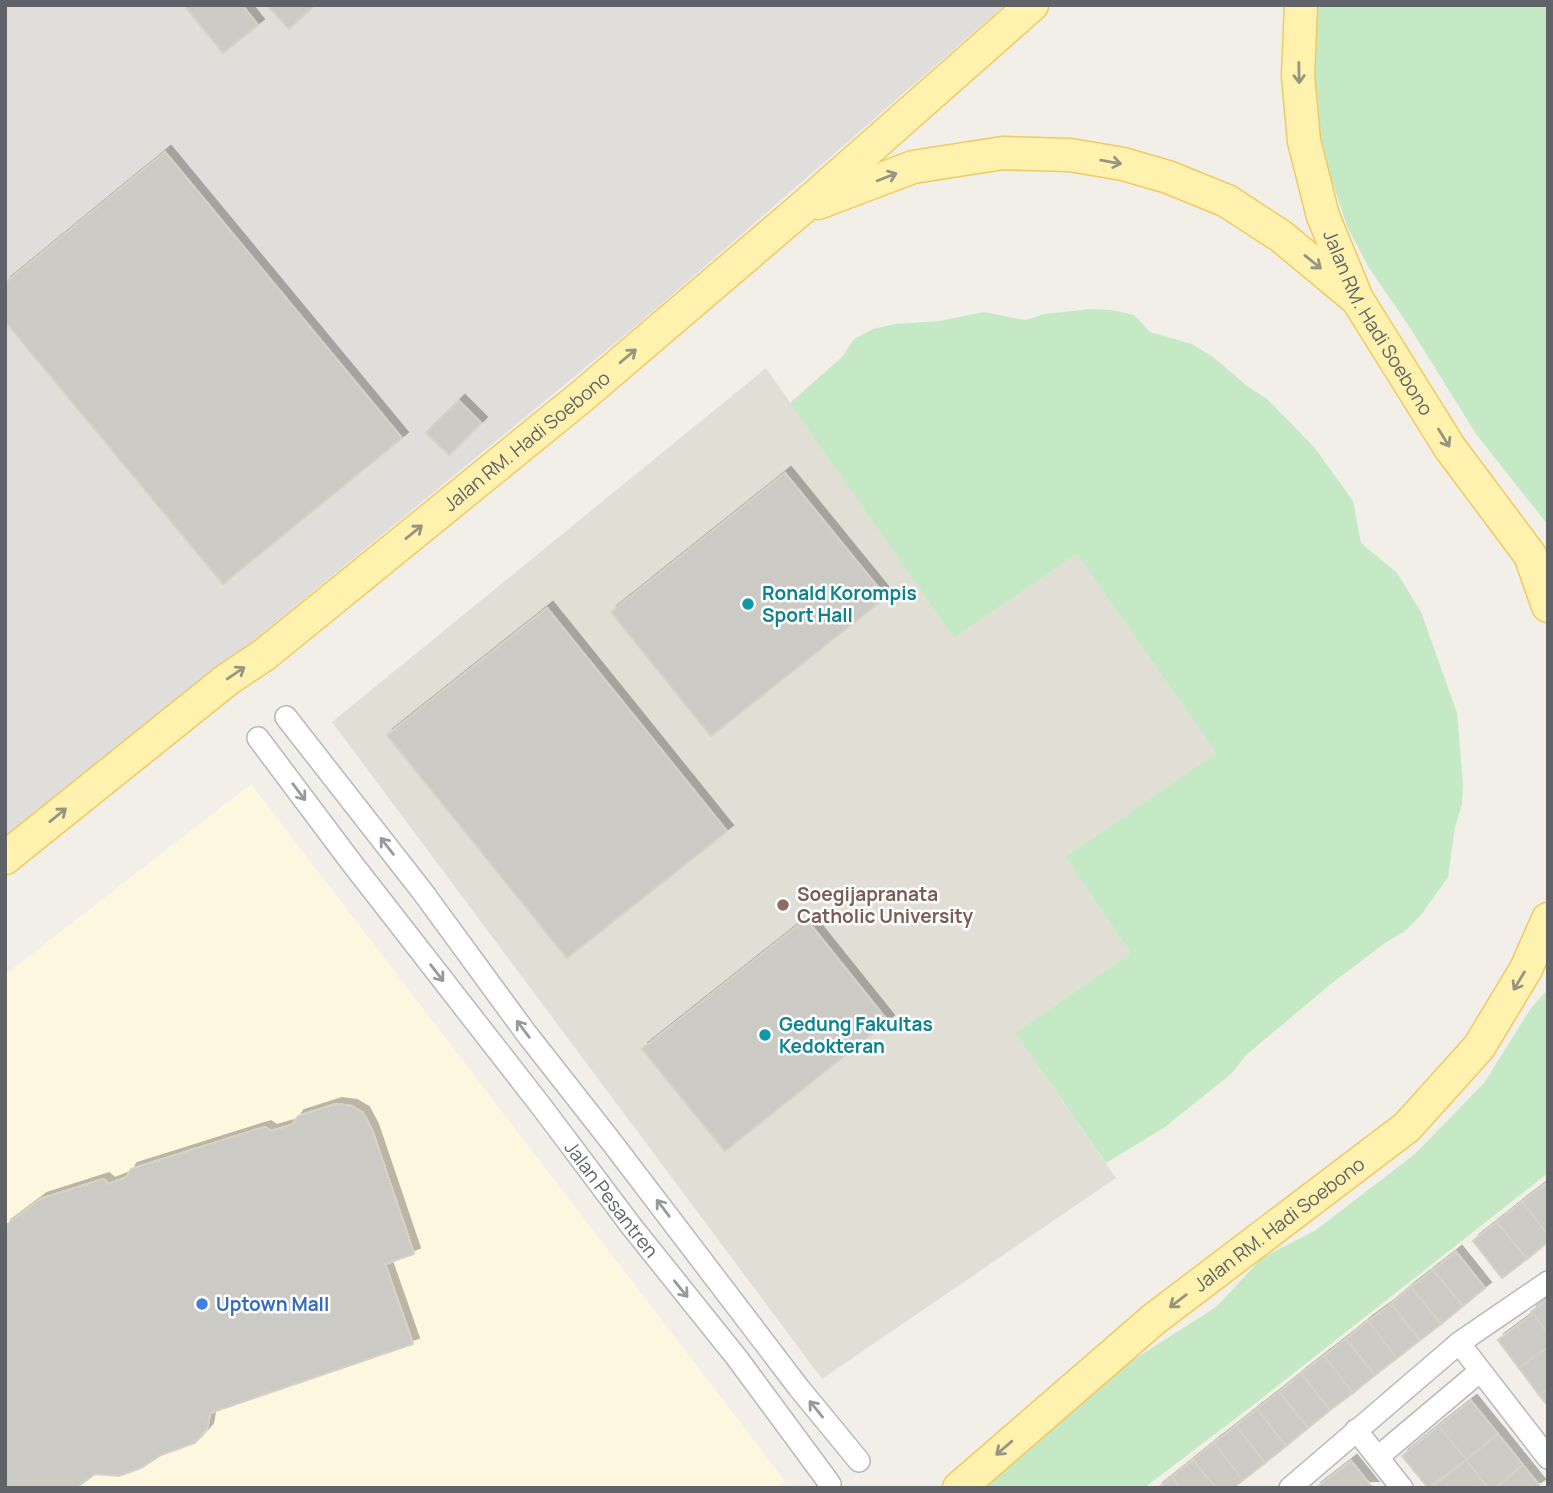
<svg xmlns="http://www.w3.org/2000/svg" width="1553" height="1493" font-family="Manrope,sans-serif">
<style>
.commercial{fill:#fef7e0}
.industrial{fill:#e0deda}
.education{fill:#e1ded6}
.green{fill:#c5e8c5}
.building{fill:#cccac5;stroke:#d6d1c6;stroke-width:2;filter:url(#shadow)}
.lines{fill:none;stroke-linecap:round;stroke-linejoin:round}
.street-casing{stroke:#b5b8bc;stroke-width:24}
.primary-casing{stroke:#f2c960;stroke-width:35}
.street{stroke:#fff;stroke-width:21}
.primary{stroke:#fff2af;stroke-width:32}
.oneway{stroke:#979581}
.oneway2{stroke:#979a9d}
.culture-dot{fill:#0f9aa8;stroke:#fff;stroke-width:2.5}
.education-dot{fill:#8d6e63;stroke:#fff;stroke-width:2.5}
.shop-dot{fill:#3f7fe0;stroke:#fff;stroke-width:2.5}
.labels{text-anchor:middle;stroke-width:5;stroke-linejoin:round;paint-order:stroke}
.street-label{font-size:19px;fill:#5f6368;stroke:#fff}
.culture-label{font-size:19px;font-weight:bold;fill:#0d838f;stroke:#fff;text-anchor:start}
.education-label{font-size:19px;font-weight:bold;fill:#785e54;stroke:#fff;text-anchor:start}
.shop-label{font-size:19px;font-weight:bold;fill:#366cbe;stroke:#fff;text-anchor:start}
</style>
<defs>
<filter id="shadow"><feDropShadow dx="6" dy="-6" stdDeviation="0" flood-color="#0004"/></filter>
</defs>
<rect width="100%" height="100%" fill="#f1efe8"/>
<polygon class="commercial" points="251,784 785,1481 776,1488 5,1488 5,975"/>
<polygon class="industrial" points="5,5 1005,5 642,321 5,845"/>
<polygon class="education" points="766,368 954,638 1077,554 1216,753 1065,857 1131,953 1015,1033 1116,1178 822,1379 332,722"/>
<g class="green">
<polygon points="1317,5 1548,5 1548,525 1476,434 1409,326 1369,268 1347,226 1316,133 1307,69"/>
<polygon points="1091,309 1112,310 1134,315 1150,332 1192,344 1213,357 1247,386 1267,399 1314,447 1353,501 1361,543 1397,573 1421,612 1457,713 1463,784 1462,804 1455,827 1448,877 1421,915 1405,931 1385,943 1332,983 1246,1055 1232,1073 1165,1127 1106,1163 1015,1033 1131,953 1065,857 1216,753 1077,554 954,638 790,403 842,357 854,339 873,329 895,324 940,321 984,312 1025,320 1045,314"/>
<polygon points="1548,989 1548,1173 1257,1402 1144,1488 980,1488 1111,1374 1216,1307 1262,1258 1316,1230 1415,1154 1484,1083 1531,1008"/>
</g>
<g class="building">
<polygon points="184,5 242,5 258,25 223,53"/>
<polygon points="267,5 315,5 289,29"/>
<polygon points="165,152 402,438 223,584 5,321 5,283"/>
<polygon points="459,401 481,423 449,455 426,433"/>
<polygon points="785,473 886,597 711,736 611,612"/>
<polygon points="547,608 727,831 567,958 387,735"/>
<polygon points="806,919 888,1021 725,1151 642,1049"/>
<polygon points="336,1104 351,1106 363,1113 372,1130 414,1254 385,1264 413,1344 210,1413 207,1429 195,1443 161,1455 141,1468 119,1476 95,1474 76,1488 5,1488 5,1226 41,1199 103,1179 109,1184 127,1177 131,1169 265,1127 271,1131 292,1125 298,1116"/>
<polygon points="1548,1182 1548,1235 1522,1202"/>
<polygon points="1522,1202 1548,1235 1548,1242 1527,1259 1497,1222"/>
<polygon points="1497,1222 1527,1259 1502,1278 1473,1241"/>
<polygon points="1456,1252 1485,1288 1463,1306 1433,1270"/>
<polygon points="1433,1270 1463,1306 1441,1324 1411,1287"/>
<polygon points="1411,1287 1441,1324 1420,1340 1391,1304"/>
<polygon points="1548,1299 1548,1330 1546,1332 1531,1312"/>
<polygon points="1391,1304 1420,1340 1397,1358 1368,1321"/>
<polygon points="1533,1314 1548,1334 1548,1347 1519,1368 1498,1340"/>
<polygon points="1368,1321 1397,1358 1375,1375 1346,1339"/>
<polygon points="1346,1339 1375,1375 1353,1393 1324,1356"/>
<polygon points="1548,1347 1548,1389 1539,1395 1519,1368"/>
<polygon points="1324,1356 1353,1393 1330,1410 1301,1374"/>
<polygon points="1301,1374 1330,1410 1308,1428 1279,1392"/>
<polygon points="1548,1389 1548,1406 1539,1395"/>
<polygon points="1279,1392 1308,1428 1286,1446 1257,1409"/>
<polygon points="1471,1401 1498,1434 1466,1460 1439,1426"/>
<polygon points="1257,1409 1286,1446 1265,1463 1236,1426"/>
<polygon points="1236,1426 1265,1463 1243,1480 1214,1443"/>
<polygon points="1439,1426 1466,1460 1428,1488 1402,1456"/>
<polygon points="1498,1434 1523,1465 1495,1488 1488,1488 1466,1460"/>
<polygon points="1214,1443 1243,1480 1233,1488 1216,1488 1193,1460"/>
<polygon points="1193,1460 1216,1488 1180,1488 1172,1477"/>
<polygon points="1466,1460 1487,1486 1431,1488"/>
<polygon points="1351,1461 1372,1487 1316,1488"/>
<polygon points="1523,1465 1539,1485 1535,1488 1495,1488"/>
<polygon points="1172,1477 1180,1488 1158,1488"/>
</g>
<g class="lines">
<defs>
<g id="street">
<polyline points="286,717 422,891 526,1033 610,1140 799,1388 859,1461"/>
<path id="s1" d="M258 738 351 862 541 1106 632 1227 737 1358 830 1484"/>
<polyline points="1459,1343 1548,1458"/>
<polyline points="1356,1430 1402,1488"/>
<polyline points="1378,1457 1479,1372"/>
<polyline points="1290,1488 1459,1343 1548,1282"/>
</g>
<g id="primary">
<path id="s2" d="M1301 5 1298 76 1304 141 1323 216 1357 299 1450 448 1530 555 1548 606"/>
<polyline points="818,203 913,167 1003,153 1070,155 1123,164 1168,177 1227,201 1282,237 1353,296"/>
<path id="s3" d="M5 858 228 679 264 655 581 397 801 209 1032 5"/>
<path id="s4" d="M959 1488 1154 1319 1407 1127 1479 1047 1526 969 1548 919"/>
</g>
</defs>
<use href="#street" class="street-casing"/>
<use href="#primary" class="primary-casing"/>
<use href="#street" class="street"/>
<use href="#primary" class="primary"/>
</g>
<defs><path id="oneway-shaft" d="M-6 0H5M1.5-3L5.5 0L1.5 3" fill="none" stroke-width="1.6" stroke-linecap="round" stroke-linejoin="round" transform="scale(1.75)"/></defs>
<g class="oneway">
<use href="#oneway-shaft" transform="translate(1299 73) rotate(89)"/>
<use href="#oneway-shaft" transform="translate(1111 162) rotate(10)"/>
<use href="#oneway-shaft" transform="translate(887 177) rotate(-21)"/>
<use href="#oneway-shaft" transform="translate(1313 262) rotate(39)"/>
<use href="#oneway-shaft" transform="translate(628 356) rotate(-40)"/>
<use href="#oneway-shaft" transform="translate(1444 438) rotate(58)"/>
<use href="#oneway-shaft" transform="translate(414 532) rotate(-39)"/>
<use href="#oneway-shaft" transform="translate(236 673) rotate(-34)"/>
<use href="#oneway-shaft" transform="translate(58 815) rotate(-39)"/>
<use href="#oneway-shaft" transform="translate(1519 981) rotate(121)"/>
<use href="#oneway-shaft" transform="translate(1178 1301) rotate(143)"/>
<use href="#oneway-shaft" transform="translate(1004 1448) rotate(139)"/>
</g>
<g class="oneway2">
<use href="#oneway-shaft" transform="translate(299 792) rotate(53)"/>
<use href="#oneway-shaft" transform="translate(387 846) rotate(-128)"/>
<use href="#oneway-shaft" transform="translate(437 973) rotate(52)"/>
<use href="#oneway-shaft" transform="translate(523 1029) rotate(-127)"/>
<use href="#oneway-shaft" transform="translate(663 1208) rotate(-127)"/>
<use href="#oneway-shaft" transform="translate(681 1289) rotate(51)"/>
<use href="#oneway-shaft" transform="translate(816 1409) rotate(-129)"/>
</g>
<g class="culture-dot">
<circle cx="748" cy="604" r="7"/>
<circle cx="765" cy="1035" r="7"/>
</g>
<circle class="education-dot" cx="783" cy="905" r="7"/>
<circle class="shop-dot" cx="202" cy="1304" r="7"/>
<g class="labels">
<g class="street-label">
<text dy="7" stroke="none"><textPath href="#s2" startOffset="334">Jalan RM. Hadi Soebono</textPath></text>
<text dy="7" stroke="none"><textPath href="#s3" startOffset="668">Jalan RM. Hadi Soebono</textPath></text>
<text dy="7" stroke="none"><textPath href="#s1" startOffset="581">Jalan Pesantren</textPath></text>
<text dy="7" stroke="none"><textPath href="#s4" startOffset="415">Jalan RM. Hadi Soebono</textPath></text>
</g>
<g class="culture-label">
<text x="762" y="600">Ronald Korompis<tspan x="762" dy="22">Sport Hall</tspan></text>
<text x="779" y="1031">Gedung Fakultas<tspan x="779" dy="22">Kedokteran</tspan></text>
</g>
<g class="education-label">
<text x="797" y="901">Soegijapranata<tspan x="797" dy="22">Catholic University</tspan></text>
</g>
<g class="shop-label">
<text x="216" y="1311">Uptown Mall</text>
</g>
</g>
<rect width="1553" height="1493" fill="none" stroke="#5f6368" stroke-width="14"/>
</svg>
